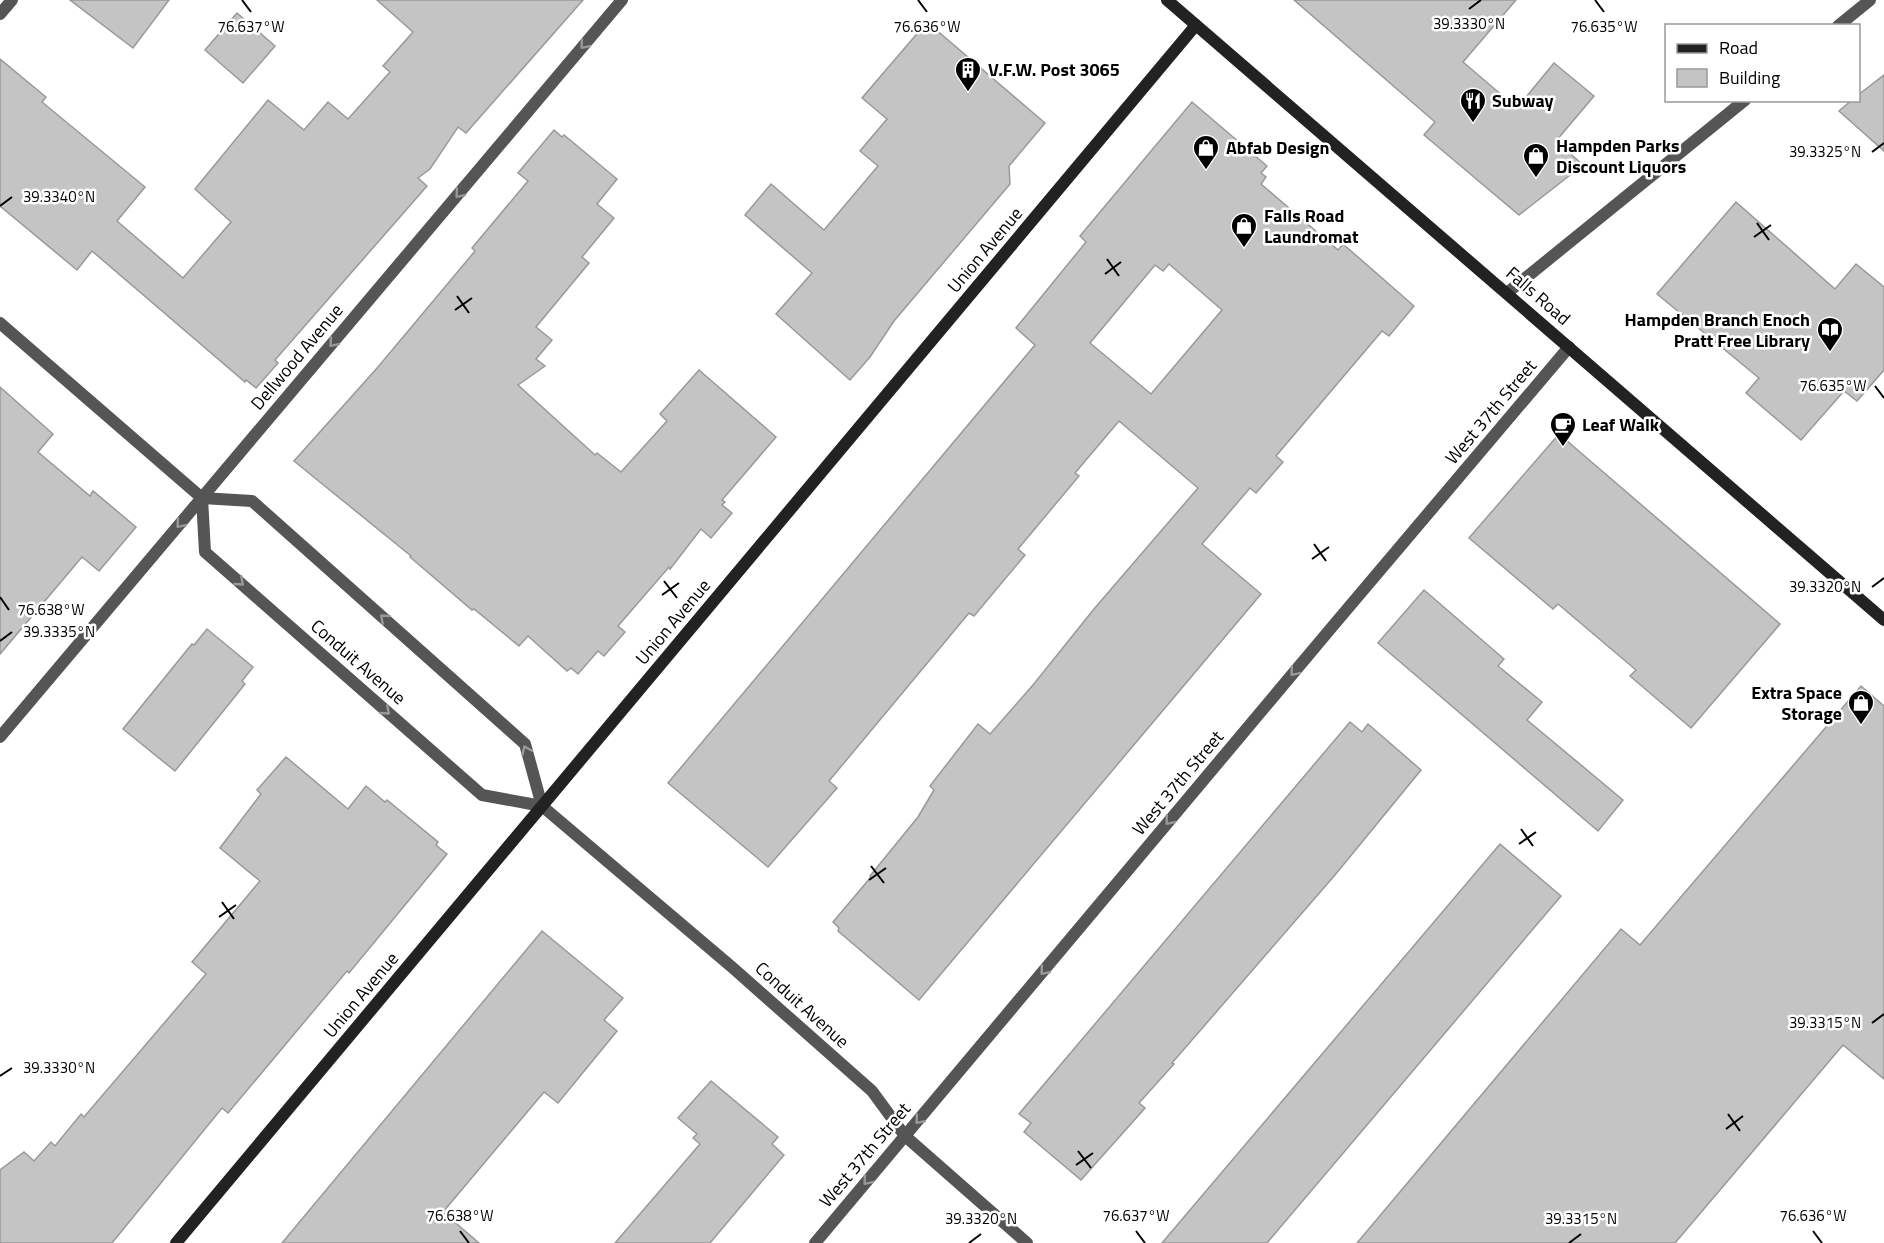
<svg xmlns="http://www.w3.org/2000/svg" width="1884" height="1243" font-family="'Titillium Web',sans-serif">
<style>
.building{fill:#c4c4c4;stroke:#999;stroke-width:1.5;fill-rule:evenodd}
.lines{fill:none;stroke-linecap:round;stroke-linejoin:round}
.street{stroke:#555;stroke-width:12}
.secondary{stroke:#222;stroke-width:12}
.oneway{stroke:#999}
.ticks{fill:none;stroke:#000;stroke-width:2}
.labels{text-anchor:middle;stroke-width:5;stroke-linejoin:round;paint-order:stroke}
.poi-label{font-size:18px;font-weight:bold;fill:#000;stroke:#fff;text-anchor:start}
.street-label{font-size:18px;fill:#000;stroke:#fff}
.ticks-label{font-size:15px;text-anchor:middle;fill:#000;stroke:#fff;stroke-width:5;stroke-linejoin:round;paint-order:stroke}
</style>
<rect width="100%" height="100%" fill="#fff"/>
<g class="building">
<polygon points="70,0 169,0 133,48"/>
<polygon points="377,0 583,0 466,133 458,127 430,169 418,178 427,186 275,360 278,363 256,388 246,380 245,382 92,251 77,270 0,206 0,59 46,97 42,102 145,187 117,221 183,278 231,222 195,189 268,100 304,130 328,102 348,119 390,72 383,66 413,32"/>
<polygon points="1294,0 1516,0 1463,62 1517,108 1554,63 1594,96 1556,141 1583,165 1519,215 1424,135 1435,122"/>
<polygon points="237,13 275,46 243,83 205,50"/>
<polygon points="927,22 1045,123 1009,166 1010,184 894,321 870,357 850,380 776,314 812,273 745,215 771,184 824,230 878,166 860,151 887,119 862,98"/>
<polygon points="1884,75 1884,151 1839,111 1852,100 1858,100 1858,95"/>
<path d="M1192 102 1267 166 1261 173 1266 177 1261 184 1338 250 1343 244 1414 306 1389 336 1382 331 1276 456 1283 462 1256 493 1250 488 1202 544 1261 594 919 1000 838 931 839 928 833 922 871 877 870 876 918 817 934 790 930 786 978 724 990 734 991 733 1033 685 1094 609 1198 488 1119 421 1075 473 1079 476 1018 549 1025 555 974 616 969 613 829 781 837 788 768 867 668 783 1035 345 1016 328 1086 242 1080 236ZM1169 264 1222 310 1151 394 1090 343 1155 265 1163 271Z"/>
<polygon points="554,130 562,137 564,135 617,179 597,204 614,218 582,257 589,263 536,327 552,340 536,359 545,366 518,385 595,455 597,453 621,472 667,421 660,414 699,370 776,437 722,500 725,502 722,505 732,513 711,538 701,529 670,569 669,567 618,626 625,632 604,656 598,651 578,674 571,668 567,671 528,636 519,646 474,609 472,610 410,557 411,556 294,461 378,367 475,251 472,248 528,181 518,173"/>
<polygon points="1736,202 1835,289 1856,264 1884,287 1884,370 1857,401 1844,391 1801,440 1746,393 1759,378 1657,294"/>
<polygon points="0,387 53,434 38,452 90,496 93,491 136,527 99,571 82,557 0,654"/>
<polygon points="1559,434 1780,624 1691,728 1630,676 1636,670 1558,604 1553,609 1469,538"/>
<polygon points="1424,590 1504,659 1498,666 1542,702 1527,720 1623,800 1598,831 1378,643"/>
<polygon points="207,629 253,667 242,681 245,684 175,771 123,729 192,644 194,645"/>
<polygon points="1861,686 1884,706 1884,1079 1843,1045 1675,1243 1357,1243 1621,929 1640,945"/>
<polygon points="1350,722 1362,732 1368,724 1421,770 1335,875 1172,1063 1174,1064 1139,1103 1145,1108 1081,1180 1024,1132 1031,1123 1019,1114"/>
<polygon points="286,757 348,809 366,786 385,802 387,800 438,842 436,845 447,854 349,973 347,971 228,1113 222,1108 112,1243 0,1243 0,1170 24,1152 34,1161 51,1142 55,1146 81,1114 84,1117 206,974 192,962 260,881 220,848 261,794 257,790"/>
<polygon points="1500,844 1561,896 1389,1099 1267,1243 1162,1243"/>
<polygon points="542,931 623,998 604,1020 617,1031 558,1103 544,1092 443,1212 479,1243 282,1243"/>
<polygon points="711,1081 778,1137 772,1144 784,1155 710,1243 615,1243 700,1144 693,1138 697,1134 678,1118"/>
</g>
<g class="lines">
<g class="street">
<polyline points="0,14 12,0"/>
<polyline points="1838,26 1870,0"/>
<polyline points="1507,293 1745,100"/>
<polyline points="0,323 202,498 252,501 525,744 542,806"/>
<polyline points="202,498 205,552 482,795 542,806 733,968 872,1091 905,1136 1027,1243"/>
<polyline points="0,737 622,0"/>
<polyline points="815,1243 1332,627 1569,347"/>
</g>
<g class="secondary">
<polyline points="1167,0 1884,620"/>
<polyline points="176,1243 1196,25"/>
</g>
</g>
<defs><path id="oneway-chevron" d="M-2-3.5L2.5 0L-2 3.5" fill="none" stroke-width="1.6" stroke-linecap="round" stroke-linejoin="round" transform="scale(1.5)"/></defs>
<g class="oneway">
<use href="#oneway-chevron" transform="translate(584 45) rotate(130)"/>
<use href="#oneway-chevron" transform="translate(459 194) rotate(130)"/>
<use href="#oneway-chevron" transform="translate(333 343) rotate(130)"/>
<use href="#oneway-chevron" transform="translate(180 524) rotate(130)"/>
<use href="#oneway-chevron" transform="translate(240 582) rotate(41)"/>
<use href="#oneway-chevron" transform="translate(384 618) rotate(-138)"/>
<use href="#oneway-chevron" transform="translate(1294 672) rotate(130)"/>
<use href="#oneway-chevron" transform="translate(386 711) rotate(41)"/>
<use href="#oneway-chevron" transform="translate(526 750) rotate(-113)"/>
<use href="#oneway-chevron" transform="translate(1169 821) rotate(130)"/>
<use href="#oneway-chevron" transform="translate(1044 971) rotate(130)"/>
<use href="#oneway-chevron" transform="translate(919 1120) rotate(130)"/>
<use href="#oneway-chevron" transform="translate(867 1181) rotate(130)"/>
</g>
<path class="ticks" d="M242 0 251 12M918 0 927 12M1595 0 1604 12M1469 9 1481 0M1872 152 1884 143M0 206 12 197M1757 223 1769 240M1754 237 1771 225M1107 259 1119 276M1105 274 1121 262M457 296 469 313M455 310 472 298M1875 386 1884 398M1314 544 1326 561M1312 559 1329 547M664 581 677 598M1872 587 1884 578M662 595 679 583M0 597 9 610M0 641 12 632M1521 829 1533 846M1519 844 1536 832M871 866 884 883M869 880 886 868M222 902 234 919M219 917 236 905M1872 1023 1884 1014M0 1076 12 1068M1728 1114 1740 1131M1726 1129 1743 1116M1078 1151 1091 1168M1076 1165 1093 1153M460 1231 469 1243M1136 1231 1145 1243M1813 1231 1822 1243M969 1243 981 1234M1569 1243 1581 1234"/>
<defs>
<symbol id="building-pin" viewBox="-11 -11 22 30"><path d="M0 17L-7.5 6A9.5 9.5 0 1 1 7.5 6Z" fill="#000" stroke="#fff"/><path d="M-4-6H4V6H1V3H-1V6H-4ZM-2.5-4.3h1.7v1.8h-1.7ZM.8-4.3h1.7v1.8H.8ZM-2.5-1h1.7V.8h-1.7ZM.8-1h1.7V.8H.8Z" fill="#fff"/></symbol>
<symbol id="restaurant-pin" viewBox="-11 -11 22 30"><path d="M0 17L-7.5 6A9.5 9.5 0 1 1 7.5 6Z" fill="#000" stroke="#fff"/><path d="M-5-6h1v4h1v-4h1v4h1v-4h1v5L-1.5 .5V6h-2V.5L-5-1ZM5-6V6H3V1.5H1.5Q1.5-4 5-6Z" fill="#fff"/></symbol>
<symbol id="shop-pin" viewBox="-11 -11 22 30"><path d="M0 17L-7.5 6A9.5 9.5 0 1 1 7.5 6Z" fill="#000" stroke="#fff"/><path d="M-5-2.5h2.3a2.7 3.5 0 0 1 5.4 0H5L5.5 6h-11ZM-1.5-2.5h3a1.5 2.3 0 0 0-3 0Z" fill="#fff"/></symbol>
<symbol id="library-pin" viewBox="-11 -11 22 30"><path d="M0 17L-7.5 6A9.5 9.5 0 1 1 7.5 6Z" fill="#000" stroke="#fff"/><path d="M-6-4Q-3-5.5-.7-3.5V5Q-3 3-6 4ZM6-4Q3-5.5 .7-3.5V5Q3 3 6 4Z" fill="#fff"/></symbol>
<symbol id="cafe-pin" viewBox="-11 -11 22 30"><path d="M0 17L-7.5 6A9.5 9.5 0 1 1 7.5 6Z" fill="#000" stroke="#fff"/><path d="M-5.5-4.5H6V0H3Q3 3.5 0 3.5H-2.5Q-5.5 3.5-5.5 0ZM3-3.2v2h1.7v-2ZM-6 4.5H4V6H-6Z" fill="#fff"/></symbol>
</defs>
<g fill-rule="evenodd">
<use href="#building-pin" x="953" y="55" width="30" height="40"/>
<use href="#restaurant-pin" x="1458" y="86" width="30" height="40"/>
<use href="#shop-pin" x="1191" y="133" width="30" height="40"/>
<use href="#shop-pin" x="1521" y="141" width="30" height="40"/>
<use href="#shop-pin" x="1229" y="211" width="30" height="40"/>
<use href="#library-pin" x="1815" y="315" width="30" height="40"/>
<use href="#cafe-pin" x="1548" y="410" width="30" height="40"/>
<use href="#shop-pin" x="1846" y="688" width="30" height="40"/>
</g>
<g class="labels">
<g class="poi-label">
<text x="988" y="76">V.F.W. Post 3065</text>
<text x="1492" y="107">Subway</text>
<text x="1556" y="152">Hampden Parks<tspan x="1556" dy="21">Discount Liquors</tspan></text>
<text x="1226" y="154">Abfab Design</text>
<text x="1264" y="222">Falls Road<tspan x="1264" dy="21">Laundromat</tspan></text>
<text x="1810" y="326" text-anchor="end">Hampden Branch Enoch<tspan x="1810" dy="21">Pratt Free Library</tspan></text>
<text x="1582" y="431">Leaf Walk</text>
<text x="1842" y="699" text-anchor="end">Extra Space<tspan x="1842" dy="21">Storage</tspan></text>
</g>
<g class="street-label">
<text transform="translate(985 250) rotate(-50)" y="6">Union Avenue</text>
<text transform="translate(1538 296) rotate(41)" y="6">Falls Road</text>
<text transform="translate(297 357) rotate(-50)" y="6">Dellwood Avenue</text>
<text transform="translate(1491 412) rotate(-50)" y="6">West 37th Street</text>
<text transform="translate(673 622) rotate(-50)" y="6">Union Avenue</text>
<text transform="translate(358 662) rotate(41)" y="6">Conduit Avenue</text>
<text transform="translate(1178 783) rotate(-50)" y="6">West 37th Street</text>
<text transform="translate(361 995) rotate(-50)" y="6">Union Avenue</text>
<text transform="translate(802 1005) rotate(42)" y="6">Conduit Avenue</text>
<text transform="translate(865 1155) rotate(-50)" y="6">West 37th Street</text>
</g>
</g>
<g class="ticks-label">
<text x="1469" y="29">39.3330°N</text>
<text x="251" y="32">76.637°W</text>
<text x="927" y="32">76.636°W</text>
<text x="1604" y="32">76.635°W</text>
<text x="1825" y="157">39.3325°N</text>
<text x="59" y="202">39.3340°N</text>
<text x="1833" y="391">76.635°W</text>
<text x="1825" y="592">39.3320°N</text>
<text x="51" y="615">76.638°W</text>
<text x="59" y="637">39.3335°N</text>
<text x="1825" y="1028">39.3315°N</text>
<text x="59" y="1073">39.3330°N</text>
<text x="460" y="1221">76.638°W</text>
<text x="1136" y="1221">76.637°W</text>
<text x="1813" y="1221">76.636°W</text>
<text x="981" y="1224">39.3320°N</text>
<text x="1581" y="1224">39.3315°N</text>
</g>
<rect x="1665" y="24" width="195" height="78" fill="#ffffff" stroke="#999999" stroke-width="1.5"/>
<rect x="1677" y="44" width="30" height="9" fill="#222222" stroke="#999999" stroke-width="1.5"/>
<text x="1719" y="54" font-size="18" fill="#000000">Road</text>
<rect x="1677" y="69" width="30" height="18" fill="#c4c4c4" stroke="#999999" stroke-width="1.5"/>
<text x="1719" y="84" font-size="18" fill="#000000">Building</text>
</svg>
